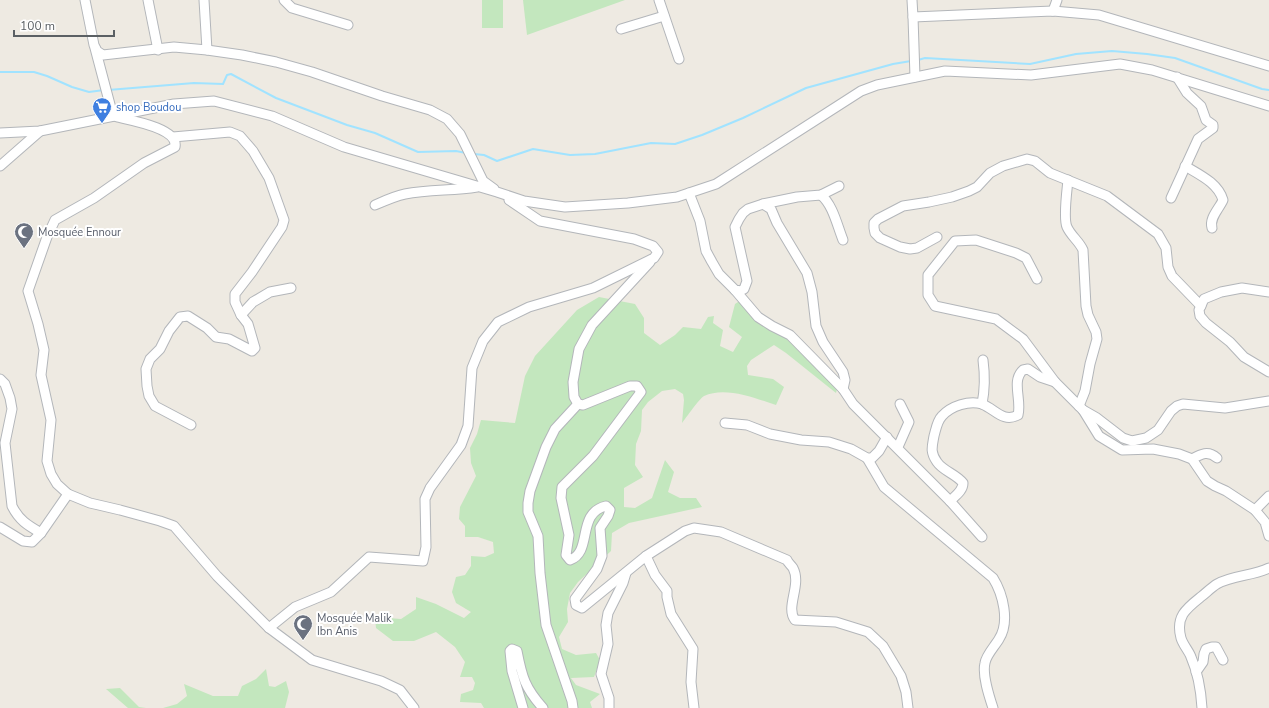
<svg xmlns="http://www.w3.org/2000/svg" width="1269" height="708" font-family="'Nunito Sans',sans-serif">
<style>
.green{fill:#c3e7be}
.lines{fill:none;stroke-linecap:round;stroke-linejoin:round}
.stream{stroke:#a1e3ff;stroke-width:2}
.minor-casing{stroke:#b3b6ba;stroke-width:11}
.minor{stroke:#fff;stroke-width:9}
.labels{text-anchor:middle;stroke-width:4;stroke-linejoin:round;paint-order:stroke}
.shop-label{font-size:11px;fill:#366cbe;stroke:#fff;text-anchor:start}
.worship-label{font-size:11px;fill:#5b616d;stroke:#fff;text-anchor:start}
</style>
<rect width="100%" height="100%" fill="#eeeae2"/>
<g class="green">
<rect x="482" y="0" width="21" height="28"/>
<polygon points="523,0 625,0 527,35"/>
<path d="M599 297 635 304 644 318V333L660 345 675 335 683 327 701 329 708 317 714 316 713 323 723 330 720 346 733 352 742 337 729 327 735 304 741 300 762 325 782 335 801 349 837 389 836 393 786 353 774 345 751 360 747 366 748 375 773 379 784 387 776 405C755 398 725 386 704 396 699 399 686 418 682 423L684 400 683 394 675 389 662 391 648 402 642 410 641 431 636 444 635 465 643 477 624 488V507L635 508 652 498 665 460 674 472 668 492 680 498H696L702 507 629 523 612 533 611 551 578 582 570 593 567 609 568 622 559 637 562 649 576 655 596 653 600 660 594 677 571 678 576 685 600 694 590 702 592 708H484L481 703 460 702 461 694 473 690 475 683 472 677H460L465 662 455 647 436 632 414 641H393L376 628 375 617 401 619 416 609V597L436 604 464 618 471 612 456 603 452 592 456 577 465 575 471 566V556L485 557 494 553 493 542 478 537H465V526L459 519 460 507 476 476 471 463 470 448 477 434 481 420 515 423 525 376 535 356 577 310Z"/>
<polygon points="266,669 269,686 275,687 286,681 289,692 285,708 163,708 177,704 187,696 184,684 213,696 238,696 242,686 256,679"/>
<polygon points="120,688 139,707 146,708 128,708 106,689"/>
</g>
<g class="lines">
<g class="stream">
<polyline points="918,60 925,58 1030,64 1076,54 1112,51 1147,54 1175,58 1262,89 1269,90"/>
<polyline points="0,72 34,72 47,76 72,87 89,92 104,90"/>
<polyline points="108,90 194,83 223,84 227,75 231,74 276,98 347,125 375,133 418,152 456,151 466,153"/>
<polyline points="474,154 484,155 497,161 533,149 570,155 595,154 651,143 675,144 702,135 743,118 806,88 893,64 911,61"/>
</g>
<defs>
<g id="minor">
<polyline points="85,0 94,45 97,51 103,55 174,47 207,50 242,55 276,62 312,72 382,96 430,110 447,119 460,134 483,181 494,189"/>
<polyline points="148,0 158,50"/>
<polyline points="204,0 207,50"/>
<polyline points="284,0 292,8 348,25"/>
<polyline points="659,0 679,59"/>
<polyline points="912,0 913,17 1053,11 1099,15 1269,66"/>
<polyline points="1053,11 1057,0"/>
<polyline points="913,17 915,77"/>
<polyline points="621,29 664,16"/>
<polyline points="95,48 113,116"/>
<path d="M117 117C129 120 179 128 175 147L144 163 94 198 55 220 47 237 28 291 38 324 44 350 41 375 51 420 47 461 51 474 57 484 68 494 90 503 120 510 160 521 174 526 217 576 269 628 312 660 381 681 400 690 414 708"/>
<polyline points="0,133 40,131 174,104 214,101 272,116 344,147 497,192 524,201 565,207 628,203 677,197 716,184 861,91 877,85 945,71 1031,75 1120,64 1152,70 1269,106"/>
<polyline points="173,137 230,132 240,136 253,151 269,178 284,220 282,227 252,272 235,294 235,302 241,315 248,324 255,348 252,351 229,339 216,337 207,328 188,316 180,317 169,331 160,349 150,359 146,369 147,386 149,396 155,406 191,425"/>
<polyline points="0,166 40,131"/>
<path d="M1185 166C1200 175 1218 183 1223 200 1219 209 1209 218 1212 228"/>
<path d="M1068 180C1067 191 1063 218 1067 227 1071 236 1079 241 1083 250L1086 306 1088 315 1096 332 1097 339 1090 364 1085 391 1079 406"/>
<polyline points="689,193 700,221 706,251 712,262 719,274 735,290 740,291 744,289 747,281 735,227 739,219 743,213 748,209 763,204 771,209 777,223 807,273 812,292 816,326 823,342 843,372 845,380 843,389"/>
<path d="M821 195C833 205 837 225 843 240"/>
<polyline points="1171,198 1198,139 1213,128 1213,125 1206,120 1201,106 1187,93 1177,77"/>
<polyline points="763,204 797,197 821,195 839,186"/>
<path d="M375 205C384 201 395 196 405 194 429 189 453 191 477 187"/>
<polyline points="937,237 917,248 910,249 900,247 880,238 875,233 874,228 874,223 878,219 903,206 929,202 952,197 969,191 977,187 990,173 1003,166 1027,159 1035,161 1050,173 1107,196 1158,234 1166,248 1168,267 1172,276 1201,306"/>
<path d="M650 262 592 325 579 349 573 382 574 397 578 404 583 405 630 386H637L641 392 593 456 562 487 561 498 569 535 566 555 570 560C593 552 576 513 606 506L610 510 608 516 600 528 602 556 597 569 575 599 576 605 582 608 646 556 685 531 694 528 721 532 787 560C788 563 791 565 793 568 802 585 785 607 795 620L836 622 868 632 883 646 901 676 906 692 908 708"/>
<polyline points="1037,279 1026,258 1016,253 976,240 955,241 928,275 928,295 935,306 996,319 1023,339 1055,382 1083,410 1097,418 1123,438 1132,441 1146,438 1158,430 1171,411 1177,406 1183,404 1225,408 1269,401"/>
<polyline points="735,290 758,317 772,326 790,335 843,389 853,404 950,501 982,537"/>
<polyline points="1269,292 1242,288 1221,292 1204,299 1199,310 1200,316 1206,323 1230,342 1244,357 1269,372"/>
<polyline points="241,315 253,302 270,292 291,288"/>
<path d="M0 379 5 384 10 398 12 409 5 443 12 506C19 520 27 525 41 533"/>
<path d="M982 404C985 389 985 375 983 360"/>
<polyline points="1083,410 1099,436 1122,450 1153,449 1179,454 1192,459 1207,481 1215,486 1226,491 1255,510 1265,522 1269,536"/>
<polyline points="725,423 747,425 770,434 801,440 829,442 851,449 867,458 872,458 879,451 887,437"/>
<polyline points="898,447 909,422 900,404"/>
<path d="M867 458 884 487 993 578C1003 594 1010 622 999 639 995 646 986 655 985 663 982 675 989 696 993 708"/>
<path d="M1192 459C1201 454 1208 450 1217 458"/>
<path d="M950 501C955 496 963 491 963 483 956 474 943 471 937 462 930 452 932 447 934 436 936 429 937 421 942 416 951 406 969 400 982 404 995 409 1003 423 1018 415 1022 400 1011 381 1023 370L1028 369 1040 377 1055 382"/>
<polyline points="1255,510 1269,496"/>
<polyline points="0,527 23,541 32,542 41,533 68,494"/>
<polyline points="646,556 655,575 667,591 667,597 671,614 693,649 691,682 694,708"/>
<polyline points="269,628 295,607 331,592 369,557 423,561 426,547 425,499 430,488 461,445 468,426 472,368 483,341 498,322 529,307 593,288 654,258 658,252 653,246 634,239 540,221 509,200"/>
<polyline points="1196,672 1203,662 1204,654 1206,649 1212,647 1216,647 1223,660"/>
<path d="M523 708 512 671 510 651 512 649 517 651C522 677 525 688 543 708"/>
<polyline points="573,708 572,701 546,625 540,573 538,536 528,512 528,503 530,491 546,447 555,429 578,404"/>
<polyline points="609,708 609,698 601,674 608,644 606,625 608,613 623,583 626,573"/>
<path d="M1202 708C1201 691 1198 673 1191 657 1189 651 1183 645 1181 638 1175 616 1187 608 1202 596 1207 592 1212 587 1217 584 1232 575 1253 576 1269 568"/>
</g>
</defs>
<use href="#minor" class="minor-casing"/>
<use href="#minor" class="minor"/>
</g>
<defs>
<symbol id="supermarket-pin" viewBox="-11 -11 22 30"><path d="M0 17L-7.5 6A9.5 9.5 0 1 1 7.5 6Z" fill="#3f7fe0" stroke="#fff"/><path d="M-6-5.5h2.5l.6 2H6L4.5 2H-2.5L-4.4-4H-6ZM-1.5 3.2a1.3 1.3 0 1 0 .1 0ZM3 3.2a1.3 1.3 0 1 0 .1 0Z" fill="#fff"/></symbol>
<symbol id="mosque-pin" viewBox="-11 -11 22 30"><path d="M0 17L-7.5 6A9.5 9.5 0 1 1 7.5 6Z" fill="#6b7280" stroke="#fff"/><path d="M3.5-4.9A6 6 0 1 0 3.5 4.9A5 5 0 1 1 3.5-4.9Z" fill="#fff"/></symbol>
</defs>
<g fill-rule="evenodd">
<use href="#supermarket-pin" x="91" y="96" width="22" height="30"/>
<use href="#mosque-pin" x="13" y="221" width="22" height="30"/>
<use href="#mosque-pin" x="292" y="613" width="22" height="30"/>
</g>
<g class="labels">
<g class="shop-label">
<text x="116" y="111">shop Boudou</text>
</g>
<g class="worship-label">
<text x="38" y="236">Mosquée Ennour</text>
<text x="317" y="622">Mosquée Malik<tspan x="317" dy="13">Ibn Anis</tspan></text>
</g>
</g>
<path d="M14 30v6h100v-6" fill="none" stroke="#5b6064" stroke-width="2"/>
<text x="20" y="30" font-size="12" fill="#5b6064" stroke="#ffffff" stroke-width="3" paint-order="stroke">100 m</text>
</svg>
